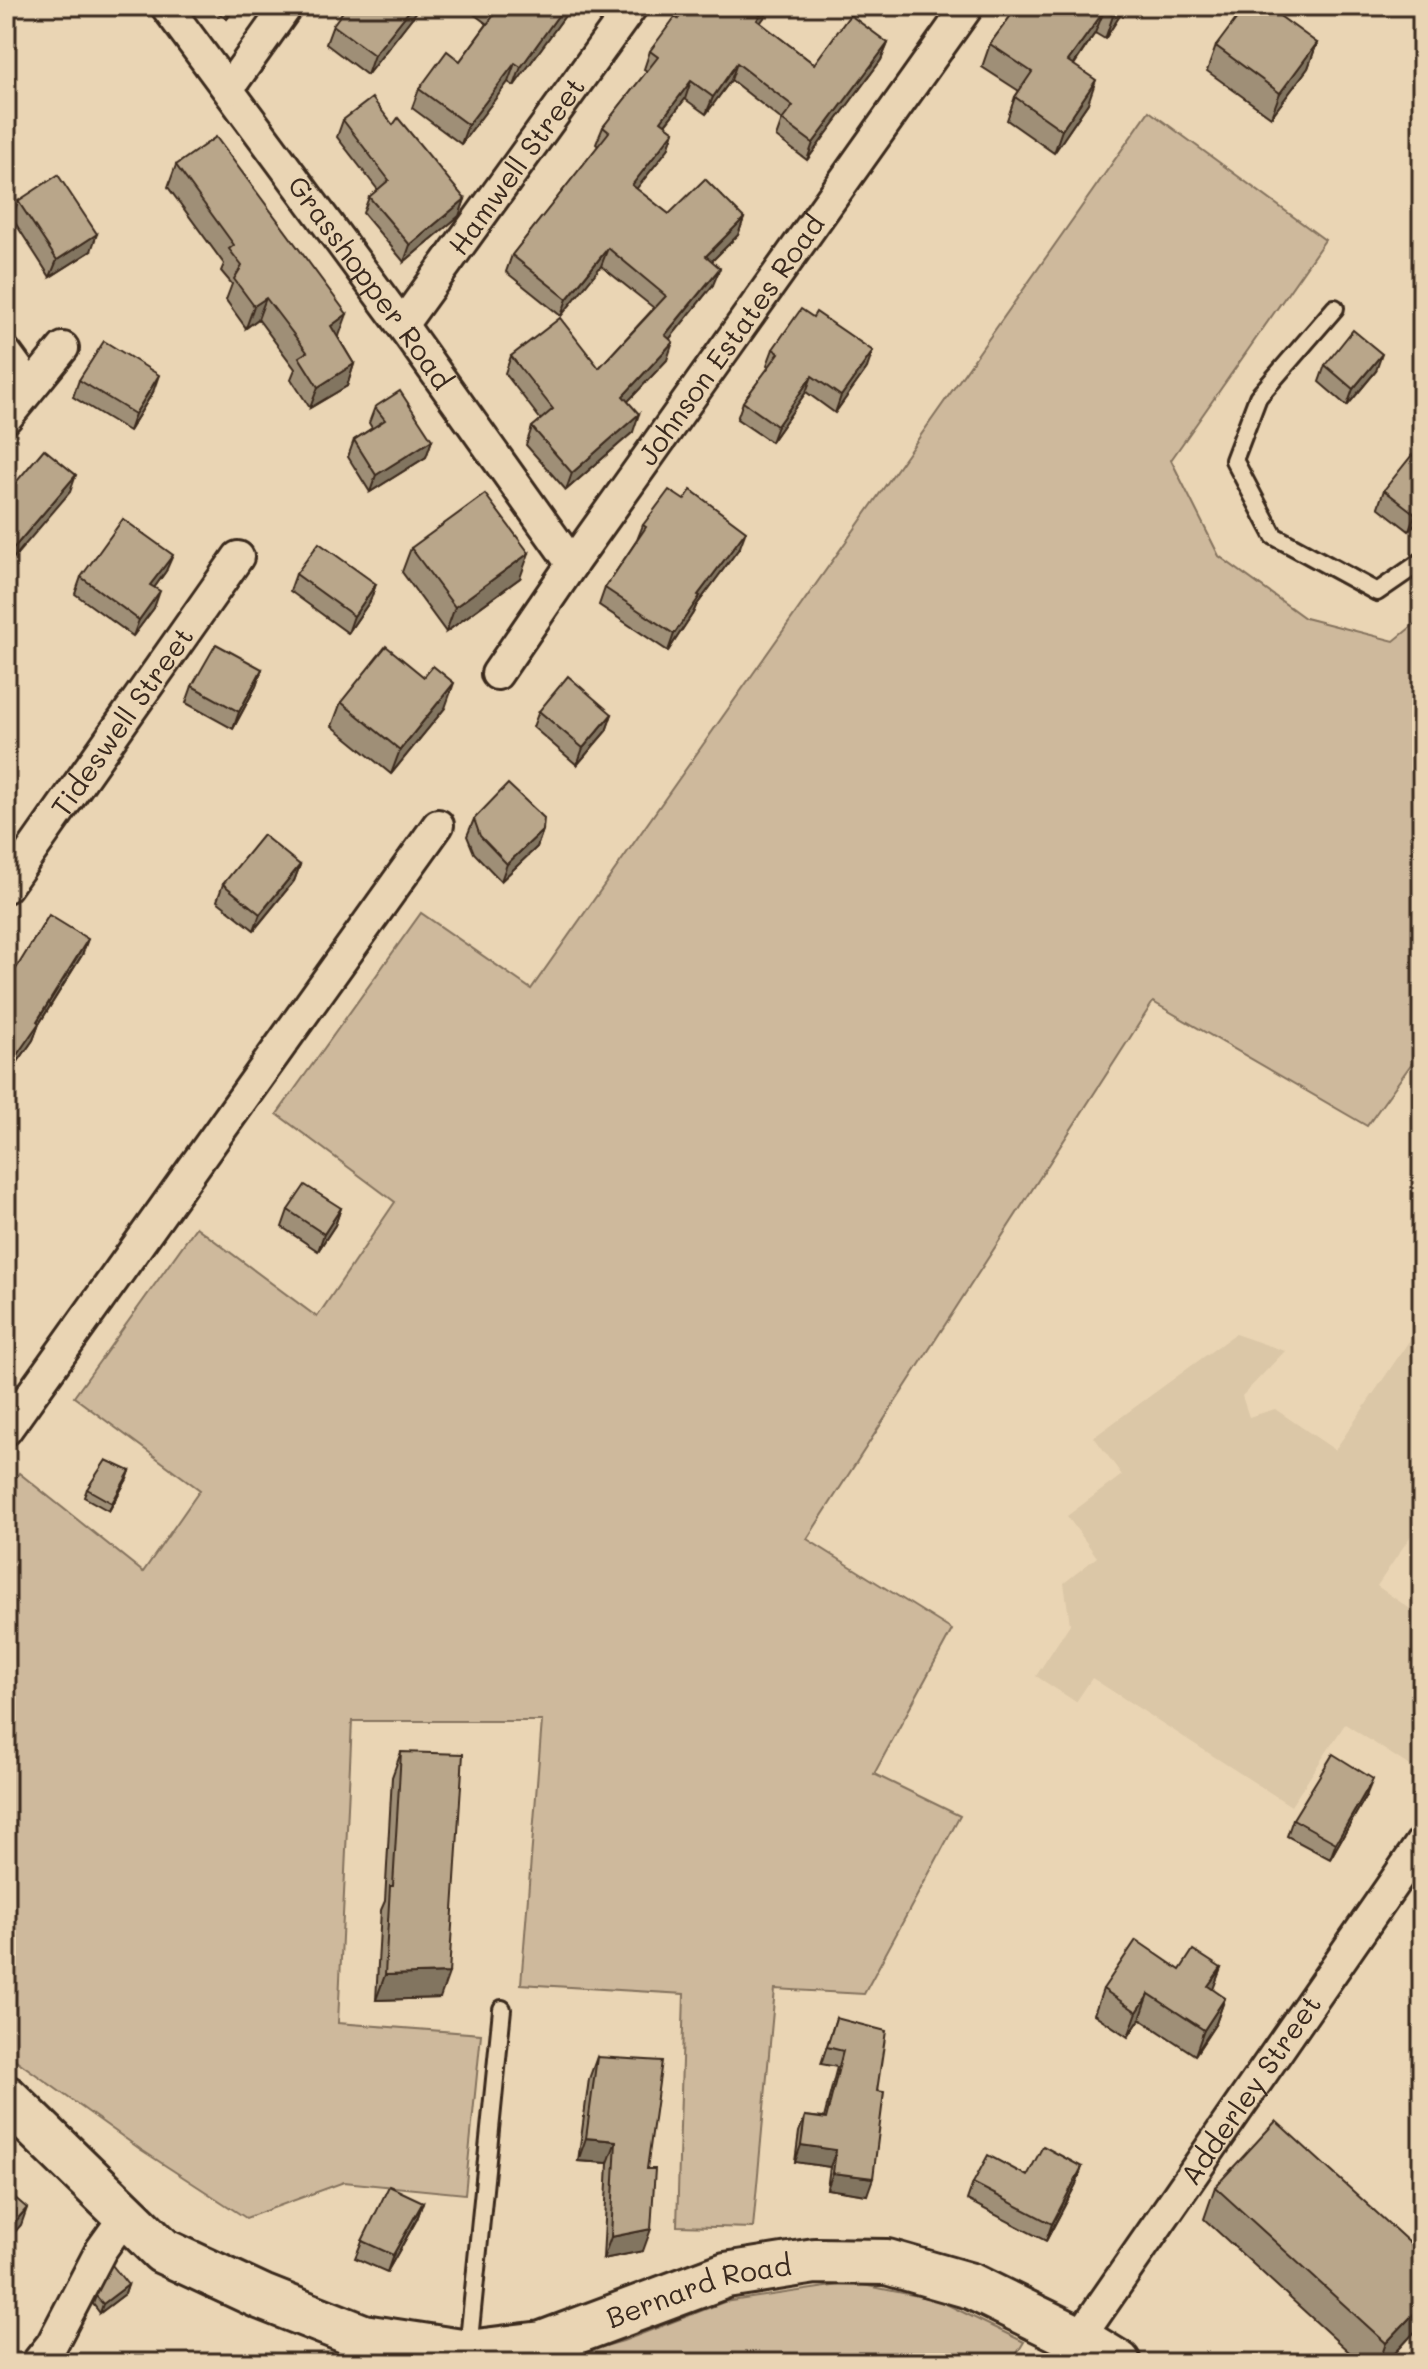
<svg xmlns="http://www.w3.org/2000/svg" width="1428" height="2369" font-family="Mali,sans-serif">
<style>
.built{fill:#dbc7a7}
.green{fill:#ceb99c;stroke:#84725d;stroke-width:2}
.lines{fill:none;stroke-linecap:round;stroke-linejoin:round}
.lane-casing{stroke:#3b2a1e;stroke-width:22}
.street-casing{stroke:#3b2a1e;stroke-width:36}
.secondary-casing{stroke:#3b2a1e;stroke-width:50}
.lane{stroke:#ead5b4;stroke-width:16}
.street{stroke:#ead5b4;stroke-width:30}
.secondary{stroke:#ead5b4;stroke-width:44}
.wall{fill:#9f8f77;stroke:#3b2a1e;stroke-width:2}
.shaded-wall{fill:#827461;stroke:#3b2a1e;stroke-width:2}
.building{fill:#b9a68a;stroke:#3b2a1e;stroke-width:2}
.labels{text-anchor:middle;stroke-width:8;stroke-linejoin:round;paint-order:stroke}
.street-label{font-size:28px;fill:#3b2a1e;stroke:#ead5b4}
</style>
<rect width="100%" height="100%" fill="#ead5b4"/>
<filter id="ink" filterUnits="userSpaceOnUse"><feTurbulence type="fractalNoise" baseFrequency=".0125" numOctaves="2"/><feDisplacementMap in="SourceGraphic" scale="16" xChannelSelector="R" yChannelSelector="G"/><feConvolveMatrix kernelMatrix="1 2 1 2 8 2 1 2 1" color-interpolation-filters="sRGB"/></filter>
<g filter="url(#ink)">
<polygon class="built" points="1422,1322 1422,1519 1377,1586 1422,1617 1422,1774 1345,1724 1291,1806 1092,1678 1076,1702 1036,1676 1070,1624 1064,1583 1097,1557 1067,1516 1122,1475 1094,1437 1235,1334 1285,1351 1242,1396 1249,1417 1275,1409 1335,1450"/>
<g class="green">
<polygon points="1149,111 1325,240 1171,460 1219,556 1305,618 1394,641 1422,618 1422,1049 1367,1126 1153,1002 807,1539 952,1630 874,1774 960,1816 864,1994 775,1989 753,2228 677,2226 684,1994 521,1984 542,1721 352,1721 338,2023 481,2034 465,2194 344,2182 246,2218 140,2149 6,2053 6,1491 19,1473 143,1572 200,1490 74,1397 196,1227 317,1317 395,1202 277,1114 421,913 531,989"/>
<polygon points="853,2283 938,2300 1024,2342 1011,2363 545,2363 623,2341 724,2302"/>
</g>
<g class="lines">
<defs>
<g id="lane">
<polyline points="1335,308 1258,397 1234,460 1274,536 1377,592 1422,561"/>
<polyline points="468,2350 502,2009"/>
</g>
<g id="street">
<path id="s1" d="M166 6 402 325 572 564"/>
<polyline points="228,89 287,6"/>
<path id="s2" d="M402 325 632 6"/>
<polyline points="6,353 30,386"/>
<polyline points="6,418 63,348"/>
<path id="s3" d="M497 674 572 564 968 6"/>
<path id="s4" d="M6 887 238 557"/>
<polyline points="6,1430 438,825"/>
<polyline points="37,2363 52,2344 101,2250 126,2215"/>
<path id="s5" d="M1062 2363 1422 1842"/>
</g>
<g id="secondary">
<path id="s6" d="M6 2098 163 2251 262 2297 363 2337 468 2353 542 2344 726 2275 815 2261 887 2262 971 2286 1077 2338 1118 2363"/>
</g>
</defs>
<use href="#lane" class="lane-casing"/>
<use href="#street" class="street-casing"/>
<use href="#secondary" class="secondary-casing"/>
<use href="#lane" class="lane"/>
<use href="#street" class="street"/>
<use href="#secondary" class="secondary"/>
</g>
<g class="wall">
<polygon points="208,6 236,6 227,19"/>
<polygon points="421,6 367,75 326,44 333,25"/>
<polygon points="424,6 436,6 431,12"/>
<polygon points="463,6 572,6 514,86 508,82 461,144 412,108 419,89 460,61 487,24"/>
<polygon points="687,6 771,6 760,23 814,64 888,43 881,60 807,160 776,137 782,120 731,80 706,114 685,99 665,125 674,131 668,149 636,189 669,214 744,218 738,235 712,261 713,285 669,339 667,360 628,401 633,432 566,490 526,445 532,427 541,420 505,373 511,356 599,368 654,308 601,266 561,316 506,272 512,255 598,146 596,144 603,127 647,71 644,69 650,51 678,19"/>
<polygon points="889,6 901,6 896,12"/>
<polygon points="1018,6 1126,6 1105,39 1095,33 1074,65 1088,103 1054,153 1007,120 1015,97 1019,91 982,67 990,44"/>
<polygon points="1317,43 1308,68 1271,117 1207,71 1216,46"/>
<polygon points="343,120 393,125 465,199 459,216 404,262 363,213 369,197 378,190 337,137"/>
<polygon points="176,165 339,336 338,337 354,364 347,386 310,408 291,379 295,369 258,319 246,328 226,300 232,284 221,271 224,264 168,187"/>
<polygon points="18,201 91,251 50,277 12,218"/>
<polygon points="813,317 867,368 835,413 806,392 771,442 737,419 743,402 769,367 767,365 773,349"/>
<polygon points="1325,365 1376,371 1347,406 1319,382"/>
<polygon points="79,380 153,392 129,431 73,397"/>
<polygon points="375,407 432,440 426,457 370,492 348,457 354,440 372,428 369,423"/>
<polygon points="1384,490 1422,515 1409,531 1378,507"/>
<polygon points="684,500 740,547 696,606 693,613 668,651 599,605 605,588 637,540 643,525"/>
<polygon points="411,548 520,578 446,632 402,572"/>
<polygon points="166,571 154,588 154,608 133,636 75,594 81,577"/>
<polygon points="296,574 376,584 370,601 348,633 290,591"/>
<polygon points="262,669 256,686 233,729 186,703 192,686"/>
<polygon points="341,702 445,708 391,774 332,726"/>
<polygon points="539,711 612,714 606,731 577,765 533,727"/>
<polygon points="474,819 543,830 537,847 501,881 474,853 467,836"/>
<polygon points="300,865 294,881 254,930 217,901 223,884"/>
<polygon points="82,955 39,1024 33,1040 8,1076 6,1074 6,985"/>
<polygon points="341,1208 335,1225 318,1251 282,1227 288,1210"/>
<polygon points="130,1471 127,1479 109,1511 84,1497 87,1489"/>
<polygon points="401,1752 440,1998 376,2000 381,1910 385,1901 392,1777"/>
<polygon points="1366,1796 1330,1859 1287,1836 1293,1819"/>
<polygon points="1221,1968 1212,1990 1225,1998 1216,2023 1195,2055 1140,2019 1128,2037 1094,2014 1103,1989 1180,1970"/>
<polygon points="836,2018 877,2091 867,2195 827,2189 830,2167 795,2162 799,2132 805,2116 824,2118 837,2067 821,2064"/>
<polygon points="597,2057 647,2169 643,2251 603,2259 608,2163 578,2161 589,2079"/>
<polygon points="1082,2167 1076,2184 1046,2241 967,2200 973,2183"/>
<polygon points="1215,2187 1422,2324 1386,2363 1361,2363 1204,2219"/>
<polygon points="423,2202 417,2219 387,2272 355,2258 362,2241"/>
<polygon points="128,2285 125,2294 100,2313 93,2304 96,2296"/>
</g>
<g class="shaded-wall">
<polygon points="232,6 236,6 227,19"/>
<polygon points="413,6 421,6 367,75 374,55"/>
<polygon points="565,6 572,6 514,86 521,67"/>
<polygon points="766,6 771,6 769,11 750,37 757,20"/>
<polygon points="1120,6 1126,6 1105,39 1113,16"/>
<polygon points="1104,11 1095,33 1060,84 1068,61"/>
<polygon points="888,43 881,60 807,160 813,143"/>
<polygon points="1317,43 1308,68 1271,117 1280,93"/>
<polygon points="515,63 508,82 461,144 468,125"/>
<polygon points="737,63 731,80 706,114 713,97"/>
<polygon points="1096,80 1088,103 1054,153 1062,130"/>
<polygon points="691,81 685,99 654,138 661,121"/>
<polygon points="674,131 668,149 626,202 632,185"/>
<polygon points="465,199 459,216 404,262 410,245"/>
<polygon points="744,218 738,235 700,273 706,256"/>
<polygon points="97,234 91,251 50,277 57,260"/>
<polygon points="608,248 601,266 561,316 567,299"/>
<polygon points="720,268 713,285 659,352 665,335"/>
<polygon points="266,298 258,319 246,328 254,306"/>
<polygon points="347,314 339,336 323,348 331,326"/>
<polygon points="673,342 667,360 617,413 623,396"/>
<polygon points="873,351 867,368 835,413 841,396"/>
<polygon points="1382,354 1376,371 1347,406 1353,389"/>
<polygon points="354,364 347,386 310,408 318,387"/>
<polygon points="159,375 153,392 129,431 135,414"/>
<polygon points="812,376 806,392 771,442 777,426"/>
<polygon points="639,414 633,432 566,490 572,473"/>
<polygon points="432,440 426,457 370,492 376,475"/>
<polygon points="76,475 70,492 6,567 6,557"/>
<polygon points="1422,506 1422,515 1409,531 1415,514"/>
<polygon points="746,531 740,547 696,606 693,613 668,651 674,634 698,595"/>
<polygon points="529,553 520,578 446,632 455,607"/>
<polygon points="173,555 166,571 144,602 150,585"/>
<polygon points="376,584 370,601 348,633 354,616"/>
<polygon points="160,591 154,608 133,636 139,620"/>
<polygon points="262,669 256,686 233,729 239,712"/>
<polygon points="454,683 445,708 391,774 400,750"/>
<polygon points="612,714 606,731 577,765 583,748"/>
<polygon points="543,830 537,847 501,881 507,864"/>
<polygon points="300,865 294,881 254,930 260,914"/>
<polygon points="88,939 82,955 39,1024 33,1040 8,1076 14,1059"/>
<polygon points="341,1208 335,1225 318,1251 324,1234"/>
<polygon points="130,1471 127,1479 109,1511 112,1503"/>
<polygon points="1373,1779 1366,1796 1330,1859 1336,1843"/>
<polygon points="1221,1968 1212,1992 1208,1986"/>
<polygon points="449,1973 440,1998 376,2000 385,1975"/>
<polygon points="1149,1994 1140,2019 1128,2037 1137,2012"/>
<polygon points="1225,1998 1216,2023 1195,2055 1204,2030"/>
<polygon points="586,2138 616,2141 608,2163 578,2161"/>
<polygon points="801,2145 836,2150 830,2167 795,2162"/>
<polygon points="1082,2167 1076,2184 1046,2241 1052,2224"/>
<polygon points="833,2173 873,2178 867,2195 827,2189"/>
<polygon points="423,2202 417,2219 387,2272 393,2255"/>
<polygon points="27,2208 21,2225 6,2242 6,2232"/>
<polygon points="651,2229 643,2251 603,2259 611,2237"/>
<polygon points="128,2285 125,2294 100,2313 103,2304"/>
<polygon points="1422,2305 1422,2324 1386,2363 1379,2363 1386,2343"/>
</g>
<g class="building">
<polygon points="347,6 413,6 374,55 333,25"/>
<polygon points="497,6 565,6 521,67 515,63 468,125 419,89 447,51 460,61 499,8"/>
<polygon points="687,6 766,6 757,20 814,64 850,15 888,43 813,143 782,120 793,106 737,63 713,97 691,81 661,121 674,131 632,185 669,214 705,179 744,218 706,256 720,268 665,335 673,342 623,396 639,414 572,473 532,427 553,409 511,356 560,318 599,368 666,296 608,248 567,299 512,255 609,132 603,127 658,57 650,51 675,17 678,19"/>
<polygon points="1018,6 1120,6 1113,16 1104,11 1068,61 1096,80 1062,130 1015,97 1032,72 990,44"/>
<polygon points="1246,6 1266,6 1317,43 1280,93 1216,46"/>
<polygon points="372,98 393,125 398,118 465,199 410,245 369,197 389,180 343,120"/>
<polygon points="216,137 347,314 331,326 354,364 318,387 299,357 307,352 266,298 254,306 234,279 242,266 229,249 234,245 176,165"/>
<polygon points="58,175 97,234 57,260 18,201"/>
<polygon points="801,309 813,317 816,312 873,351 841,396 812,376 777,426 743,402 779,353 773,349"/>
<polygon points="1353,330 1382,354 1353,389 1325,365"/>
<polygon points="104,341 159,375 135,414 79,380"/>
<polygon points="400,391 432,440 376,475 354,440 385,420 375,407"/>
<polygon points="44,449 76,475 6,557 6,494"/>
<polygon points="1412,455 1422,463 1422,506 1415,514 1384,490"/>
<polygon points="669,490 684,500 691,490 746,531 698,595 700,596 674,634 605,588 646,527 643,525"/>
<polygon points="485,494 529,553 455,607 411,548"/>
<polygon points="123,519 173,555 150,585 160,591 139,620 81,577"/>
<polygon points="319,543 376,584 354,616 296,574"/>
<polygon points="216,644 262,669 239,712 192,686"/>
<polygon points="386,646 424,677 433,666 454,683 400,750 341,702"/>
<polygon points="568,676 612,714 583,748 539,711"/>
<polygon points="508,784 544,818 543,830 507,864 480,836 474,819"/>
<polygon points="263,835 300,865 260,914 223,884"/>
<polygon points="49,915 88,939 37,1021 39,1023 14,1059 6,1053 6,985"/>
<polygon points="305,1185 341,1208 324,1234 288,1210"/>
<polygon points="106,1460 130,1471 112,1503 87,1489"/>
<polygon points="401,1752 463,1754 449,1973 385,1975 390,1886 393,1886"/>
<polygon points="1333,1754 1373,1779 1336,1843 1293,1819"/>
<polygon points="1136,1940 1180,1970 1193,1950 1221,1968 1208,1986 1225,1998 1204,2030 1149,1994 1137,2012 1103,1989"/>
<polygon points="836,2018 886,2031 877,2091 884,2092 873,2178 833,2173 836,2150 801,2145 805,2116 826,2119 843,2051 827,2047"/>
<polygon points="597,2057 662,2061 647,2169 655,2169 651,2229 611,2237 616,2141 586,2138"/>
<polygon points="1276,2121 1422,2254 1422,2305 1386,2343 1215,2187"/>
<polygon points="1043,2146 1082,2167 1052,2224 973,2183 988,2155 1027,2176"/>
<polygon points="389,2186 423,2202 393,2255 362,2241"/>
<polygon points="6,2190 27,2208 6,2232"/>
<polygon points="112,2265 128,2285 103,2304 96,2296"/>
</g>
</g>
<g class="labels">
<g class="street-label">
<text dy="10" stroke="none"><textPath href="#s2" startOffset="196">Hamwell Street</textPath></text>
<text dy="10" stroke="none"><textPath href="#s1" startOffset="344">Grasshopper Road</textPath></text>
<text dy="10" stroke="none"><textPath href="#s3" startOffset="408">Johnson Estates Road</textPath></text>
<text dy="10" stroke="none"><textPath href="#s4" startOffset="202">Tideswell Street</textPath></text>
<text dy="10" stroke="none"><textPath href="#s5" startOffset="332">Adderley Street</textPath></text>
<text dy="10" stroke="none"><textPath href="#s6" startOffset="784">Bernard Road</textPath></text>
</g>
</g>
<rect width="1428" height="2369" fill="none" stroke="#ead5b4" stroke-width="32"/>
<rect x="16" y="16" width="1396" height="2337" fill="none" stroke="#3b2a1e" stroke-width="3" filter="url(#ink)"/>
</svg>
